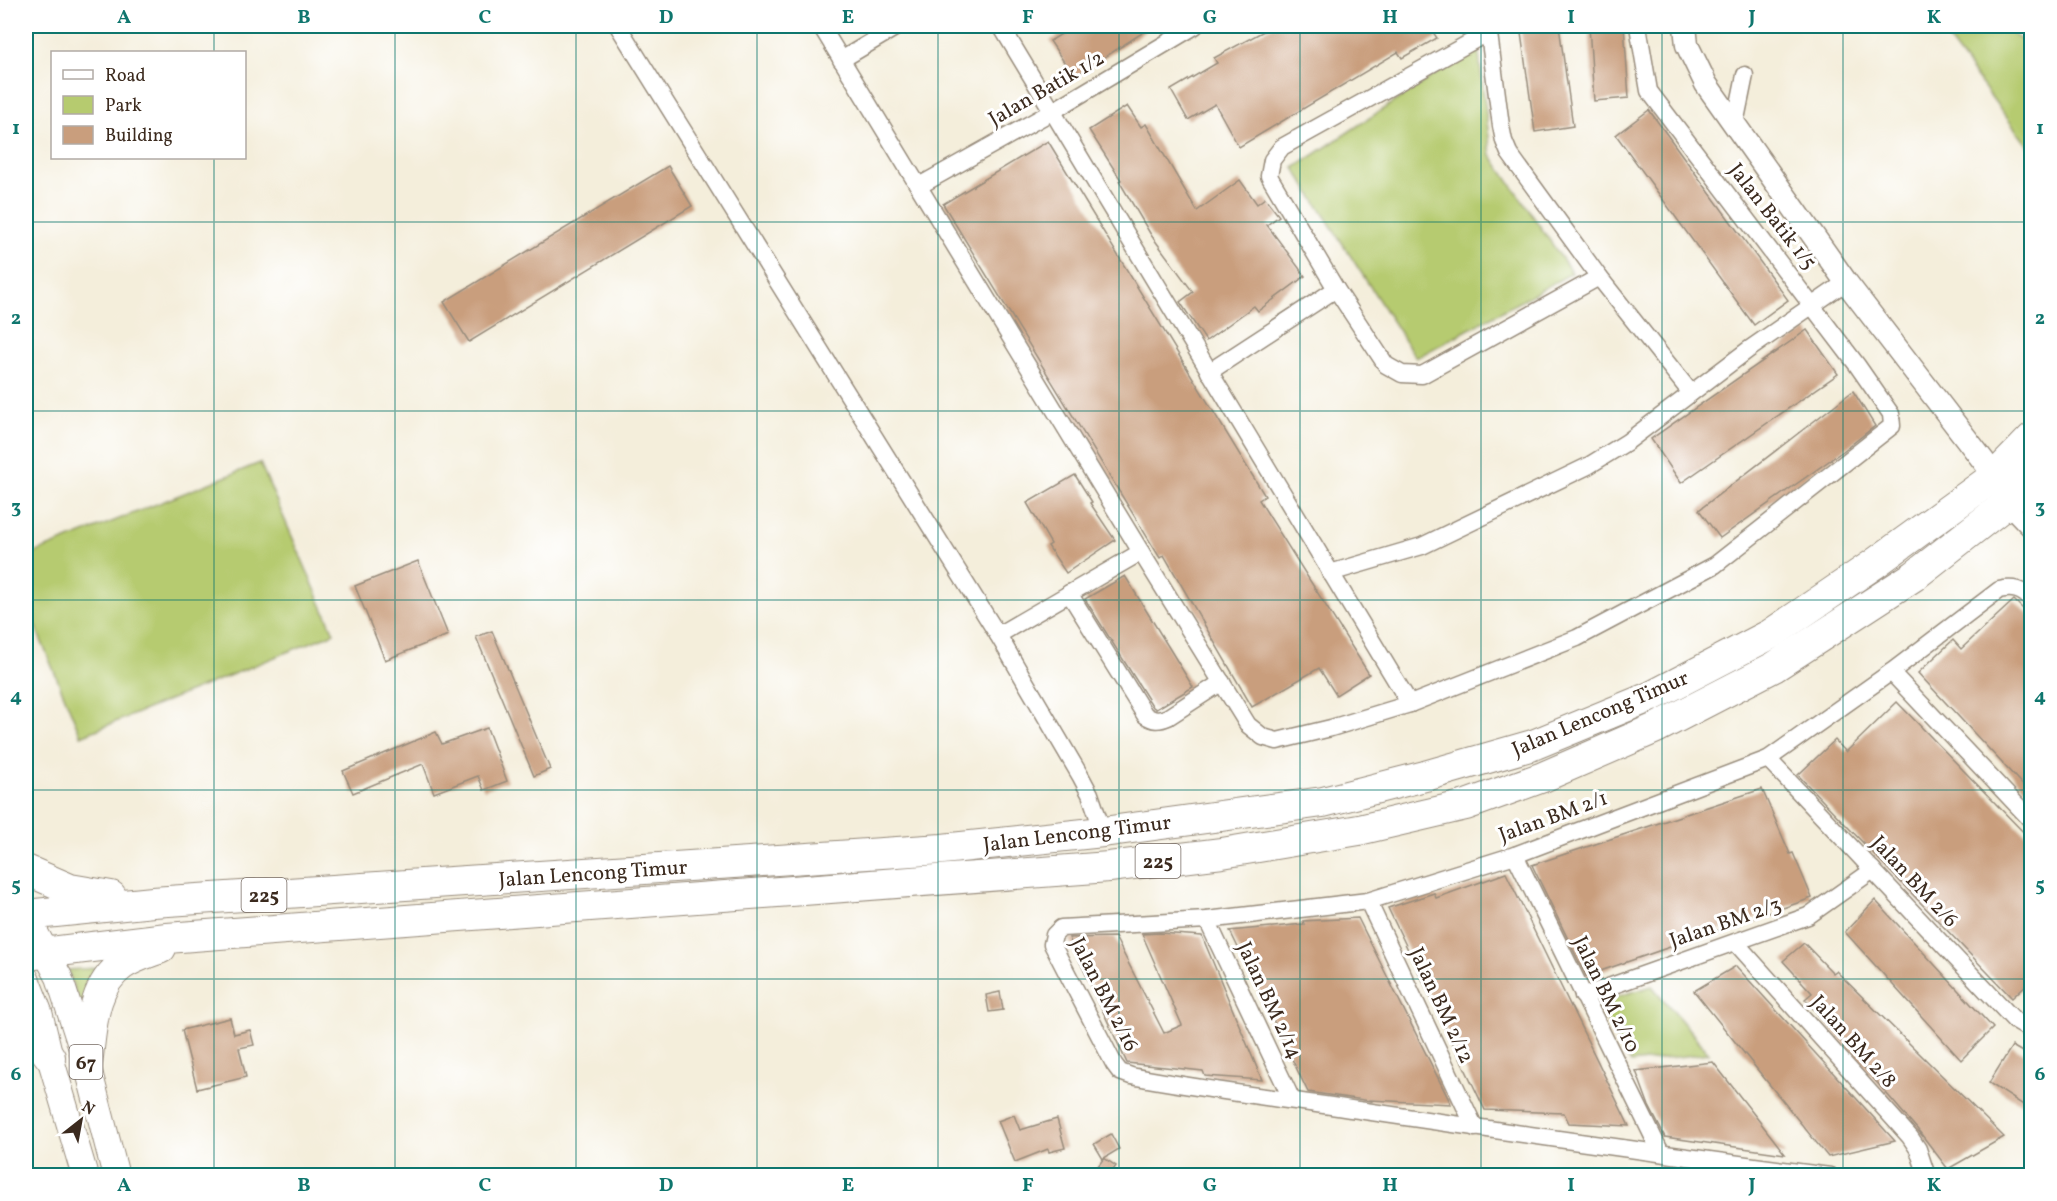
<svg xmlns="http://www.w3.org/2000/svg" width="2057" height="1201" font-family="Vollkorn,serif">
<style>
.green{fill:#b6cb6f;stroke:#787a46;stroke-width:1.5}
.building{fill:#c99e7d}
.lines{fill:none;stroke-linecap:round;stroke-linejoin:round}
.street-casing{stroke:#988c7c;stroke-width:19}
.secondary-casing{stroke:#988c7c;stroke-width:25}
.primary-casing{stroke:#988c7c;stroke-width:28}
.highway-casing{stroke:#988c7c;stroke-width:32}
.street{stroke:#fff;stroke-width:16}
.secondary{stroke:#fff;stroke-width:22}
.primary{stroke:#fff;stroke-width:26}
.highway{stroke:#fff;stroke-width:30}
.grid{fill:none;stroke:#0f766e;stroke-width:1.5;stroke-opacity:0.55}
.labels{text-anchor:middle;stroke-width:6;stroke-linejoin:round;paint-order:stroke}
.shield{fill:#fff;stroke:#766a62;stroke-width:1.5}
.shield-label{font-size:20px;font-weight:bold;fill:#3b2a1e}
.street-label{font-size:21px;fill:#3b2a1e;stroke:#fff}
.neatline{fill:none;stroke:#0f766e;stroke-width:2}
.grid-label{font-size:20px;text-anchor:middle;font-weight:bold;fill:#0f766e}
</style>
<rect width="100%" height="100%" fill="#fff"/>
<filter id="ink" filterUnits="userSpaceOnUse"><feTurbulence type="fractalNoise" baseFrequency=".0167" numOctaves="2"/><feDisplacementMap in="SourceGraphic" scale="12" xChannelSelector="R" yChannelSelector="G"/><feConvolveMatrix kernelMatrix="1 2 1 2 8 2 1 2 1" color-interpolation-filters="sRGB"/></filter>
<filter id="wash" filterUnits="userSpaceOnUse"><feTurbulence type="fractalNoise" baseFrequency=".008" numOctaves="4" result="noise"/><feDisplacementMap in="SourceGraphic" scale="24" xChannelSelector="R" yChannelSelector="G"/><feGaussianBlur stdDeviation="1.35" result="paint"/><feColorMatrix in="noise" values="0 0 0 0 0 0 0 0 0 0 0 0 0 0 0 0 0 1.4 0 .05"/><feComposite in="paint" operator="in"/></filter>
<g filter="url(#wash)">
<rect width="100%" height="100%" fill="#f4eedb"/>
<g class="green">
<polygon points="1938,26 1999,26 2031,46 2031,150"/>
<polygon points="1478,46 1491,155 1572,273 1416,358 1294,168"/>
<polygon points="260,463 334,633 81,736 26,604 26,556"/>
<polygon points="110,967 81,1011 68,970"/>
<polygon points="1652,986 1709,1053 1631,1063 1596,1003"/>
</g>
<g id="blocks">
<g class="building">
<polygon points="1074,26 1153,26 1074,77 1050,41"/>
<polygon points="1273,26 1429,26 1437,38 1402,58 1398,52 1239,147 1215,104 1188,120 1171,90 1217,63 1214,58"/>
<polygon points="1520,26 1559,26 1573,126 1535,132"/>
<polygon points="1589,26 1624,26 1629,98 1594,101"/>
<polygon points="1127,106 1141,127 1146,124 1197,211 1240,180 1257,204 1265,198 1279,216 1267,225 1305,276 1258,311 1254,306 1206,341 1180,302 1193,292 1151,235 1119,181 1121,180 1089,130"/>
<polygon points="1649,110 1788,300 1754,325 1616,135"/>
<polygon points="1048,141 1265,496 1259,500 1369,674 1336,695 1319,668 1252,707 1164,555 1160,558 943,204"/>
<polygon points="668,166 692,206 469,342 444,302"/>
<polygon points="1807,330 1838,374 1681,483 1651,439"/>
<polygon points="1853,391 1875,426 1843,451 1720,538 1699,510"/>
<polygon points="1075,475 1092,502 1090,503 1115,540 1066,573 1048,546 1051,544 1027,503"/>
<polygon points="418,561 448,635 385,660 355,586"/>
<polygon points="1125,576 1193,687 1156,709 1153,707 1085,599"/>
<polygon points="2014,600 2031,617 2031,794 1918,673 1953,640 1961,649"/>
<polygon points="492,631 550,769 534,776 476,637"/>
<polygon points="1897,702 2031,840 2031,980 2012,998 1798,775 1835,740 1846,752"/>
<polygon points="487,728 507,781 484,790 478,776 434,793 423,764 353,793 343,771 436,732 442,744"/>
<polygon points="1762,789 1790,854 1793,853 1812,898 1586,976 1532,865"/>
<polygon points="1506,873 1629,1126 1569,1123 1564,1113 1485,1110 1388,908 1434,893 1436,898"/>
<polygon points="1875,900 1993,1028 1961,1060 1845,932"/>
<polygon points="1358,918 1451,1104 1370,1100 1371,1101 1308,1092 1230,931 1304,924 1303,921"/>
<polygon points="1160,933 1202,936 1262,1080 1205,1076 1203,1071 1127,1063 1069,938 1115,937 1164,1033 1182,1025 1142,934"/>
<polygon points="1804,943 1833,973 1836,971 2004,1137 1948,1169 1918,1130 1805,999 1812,993 1783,961"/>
<polygon points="1736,966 1895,1141 1828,1157 1694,991"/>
<polygon points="1000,992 1003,1010 989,1012 986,995"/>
<polygon points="230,1018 234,1034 250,1030 254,1045 239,1048 246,1077 197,1089 182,1030"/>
<polygon points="2012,1046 2031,1057 2031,1110 1989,1083"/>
<polygon points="1713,1062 1785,1154 1665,1137 1649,1106 1636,1071"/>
<polygon points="1014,1115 1020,1130 1057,1119 1065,1148 1049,1152 1048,1149 1015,1162 998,1121"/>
<polygon points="1111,1134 1119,1149 1104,1158 1116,1166 1109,1176 1091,1176 1104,1158 1103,1159 1094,1144"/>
</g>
</g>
</g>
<g filter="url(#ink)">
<use href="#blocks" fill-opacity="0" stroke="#988c7c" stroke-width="1.5"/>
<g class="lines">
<defs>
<g id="street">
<polyline points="618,26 998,635 1081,777 1090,794 1103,832"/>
<polyline points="821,26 1141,552 1248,725 1263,737 1277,741 1331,728 1410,704 1577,638 1715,565 1892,426 1891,414 1857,365 1649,91 1638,26"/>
<polyline points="1001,26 1410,704"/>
<polyline points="1488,26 1501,126 1504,141 1509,153 1599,277 1691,393"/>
<polyline points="1489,32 1282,147 1272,160 1269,176 1336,289 1386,365 1402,374 1422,375 1599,277"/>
<polyline points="841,60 898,26"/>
<polyline points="1735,124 1745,75"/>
<polyline points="919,186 1053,111 1195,26"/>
<polyline points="1209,372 1336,289"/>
<polyline points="2006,504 2032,531"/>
<polyline points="1330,573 1422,546 1588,466 1627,442 1748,350 1846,282"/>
<path d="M1069 593 1145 715C1154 721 1159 721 1168 717L1222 682"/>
<polyline points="998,635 1141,552"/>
<polyline points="1891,672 2032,821"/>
<polyline points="1768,759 2015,1021 2032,1031"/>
<polyline points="1515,855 1661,1153"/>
<polyline points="1368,901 1475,1128"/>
<polyline points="1207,920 1292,1100"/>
<polyline points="1736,943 1910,1137 1918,1149 1927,1176"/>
<polyline points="1583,996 1808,916 1873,870"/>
<path d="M1830 1176C1675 1156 1520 1134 1365 1111 1287 1099 1209 1091 1131 1076L1120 1072 1114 1064 1052 944 1054 935 1061 928 1207 920 1368 901 1515 855 1768 759 1891 672 1999 590C2013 587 2021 589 2032 600"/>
</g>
<polyline id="secondary" points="1685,26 1687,45 1706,84 1846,282 1995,476"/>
<g id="primary">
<polyline points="26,916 59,977 87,1064 116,1176"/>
<polyline points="26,979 39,1012 50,1057 85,1176"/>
</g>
<g id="highway">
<polyline points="26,870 70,889 111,896"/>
<polyline points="26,915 153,902 942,849 1103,832 1323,802 1425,776 1533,745 1652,696 1771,634 1874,564 1995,476 2032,438"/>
<polyline points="26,955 167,938 1109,867 1222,853 1359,830 1466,805 1543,777 1656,728 1774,667 1914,576 2006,504 2032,478"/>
<polyline points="26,1026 50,1057"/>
<path d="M87 1064C92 1030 91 987 122 965 134 957 148 953 161 948"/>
</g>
</defs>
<use href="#street" class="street-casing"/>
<use href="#secondary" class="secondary-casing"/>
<use href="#primary" class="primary-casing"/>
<use href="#highway" class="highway-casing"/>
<use href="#street" class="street"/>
<use href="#secondary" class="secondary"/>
<use href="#primary" class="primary"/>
<use href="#highway" class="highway"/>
</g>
</g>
<path class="grid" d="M214 26V52M395 26V1176M576 26V1176M757 26V1176M938 26V1176M1119 26V1176M1300 26V1176M1481 26V1176M1662 26V1176M1843 26V1176M214 158V1176M26 222H2032M26 411H2032M26 600H2032M26 790H2032M26 979H2032"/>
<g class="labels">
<g class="shield">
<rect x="1135.5" y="844" width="45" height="34" rx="4.5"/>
<rect x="241.5" y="878" width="45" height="34" rx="4.5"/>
<rect x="69.5" y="1045" width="33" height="34" rx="4.5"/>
</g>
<g class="shield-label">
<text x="1158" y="868">225</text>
<text x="264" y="902">225</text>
<text x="86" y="1069">67</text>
</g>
<g class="street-label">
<text transform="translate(1046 88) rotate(-30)" y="7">Jalan Batik 1/2</text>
<text transform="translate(1773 216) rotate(52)" y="7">Jalan Batik 1/5</text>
<text transform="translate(1600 713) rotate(-23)" y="7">Jalan Lencong Timur</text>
<text transform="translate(1553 816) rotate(-20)" y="7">Jalan BM 2/1</text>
<text transform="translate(1077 833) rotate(-7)" y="7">Jalan Lencong Timur</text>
<text transform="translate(593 873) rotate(-4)" y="7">Jalan Lencong Timur</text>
<text transform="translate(1915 881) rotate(47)" y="7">Jalan BM 2/6</text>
<text transform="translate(1725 922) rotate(-19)" y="7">Jalan BM 2/3</text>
<text transform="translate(1105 994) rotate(63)" y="7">Jalan BM 2/16</text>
<text transform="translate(1607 994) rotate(64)" y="7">Jalan BM 2/10</text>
<text transform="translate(1270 1000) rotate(65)" y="7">Jalan BM 2/14</text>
<text transform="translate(1442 1005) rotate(65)" y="7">Jalan BM 2/12</text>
<text transform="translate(1854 1041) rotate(48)" y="7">Jalan BM 2/8</text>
</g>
</g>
<rect width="2057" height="1201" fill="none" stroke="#fff" stroke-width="66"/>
<rect x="51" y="51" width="195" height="108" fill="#ffffff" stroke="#b1aaa5" stroke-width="1.5"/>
<rect x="63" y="70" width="30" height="9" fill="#ffffff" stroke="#b1aaa5" stroke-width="1.5"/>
<text x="105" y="81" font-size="18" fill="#3b2a1e">Road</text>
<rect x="63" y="96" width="30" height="18" fill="#b6cb6f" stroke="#b1aaa5" stroke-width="1.5"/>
<text x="105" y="111" font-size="18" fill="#3b2a1e">Park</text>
<rect x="63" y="126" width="30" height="18" fill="#c99e7d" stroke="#b1aaa5" stroke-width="1.5"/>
<text x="105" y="141" font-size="18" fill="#3b2a1e">Building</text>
<g transform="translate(81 1120) rotate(31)" stroke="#ffffff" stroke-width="4.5" paint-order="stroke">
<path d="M0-4.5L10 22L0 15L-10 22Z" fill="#3b2a1e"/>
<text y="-9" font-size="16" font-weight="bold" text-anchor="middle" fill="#3b2a1e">N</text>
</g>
<rect x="33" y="33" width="1991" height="1135" class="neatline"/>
<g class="grid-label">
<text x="124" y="23">A</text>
<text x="304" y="23">B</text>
<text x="485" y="23">C</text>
<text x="666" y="23">D</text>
<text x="848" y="23">E</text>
<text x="1028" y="23">F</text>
<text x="1210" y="23">G</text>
<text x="1390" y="23">H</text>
<text x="1571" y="23">I</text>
<text x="1752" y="23">J</text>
<text x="1934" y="23">K</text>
<text x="16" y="134">1</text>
<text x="2040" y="134">1</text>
<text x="16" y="324">2</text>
<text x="2040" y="324">2</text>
<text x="16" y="513">3</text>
<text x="2040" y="513">3</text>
<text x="16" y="702">4</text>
<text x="2040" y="702">4</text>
<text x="16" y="891">5</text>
<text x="2040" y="891">5</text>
<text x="16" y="1080">6</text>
<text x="2040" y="1080">6</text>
<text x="124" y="1191">A</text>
<text x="304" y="1191">B</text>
<text x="485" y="1191">C</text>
<text x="666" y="1191">D</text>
<text x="848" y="1191">E</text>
<text x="1028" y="1191">F</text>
<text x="1210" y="1191">G</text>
<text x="1390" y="1191">H</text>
<text x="1571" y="1191">I</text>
<text x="1752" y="1191">J</text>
<text x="1934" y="1191">K</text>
</g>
</svg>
